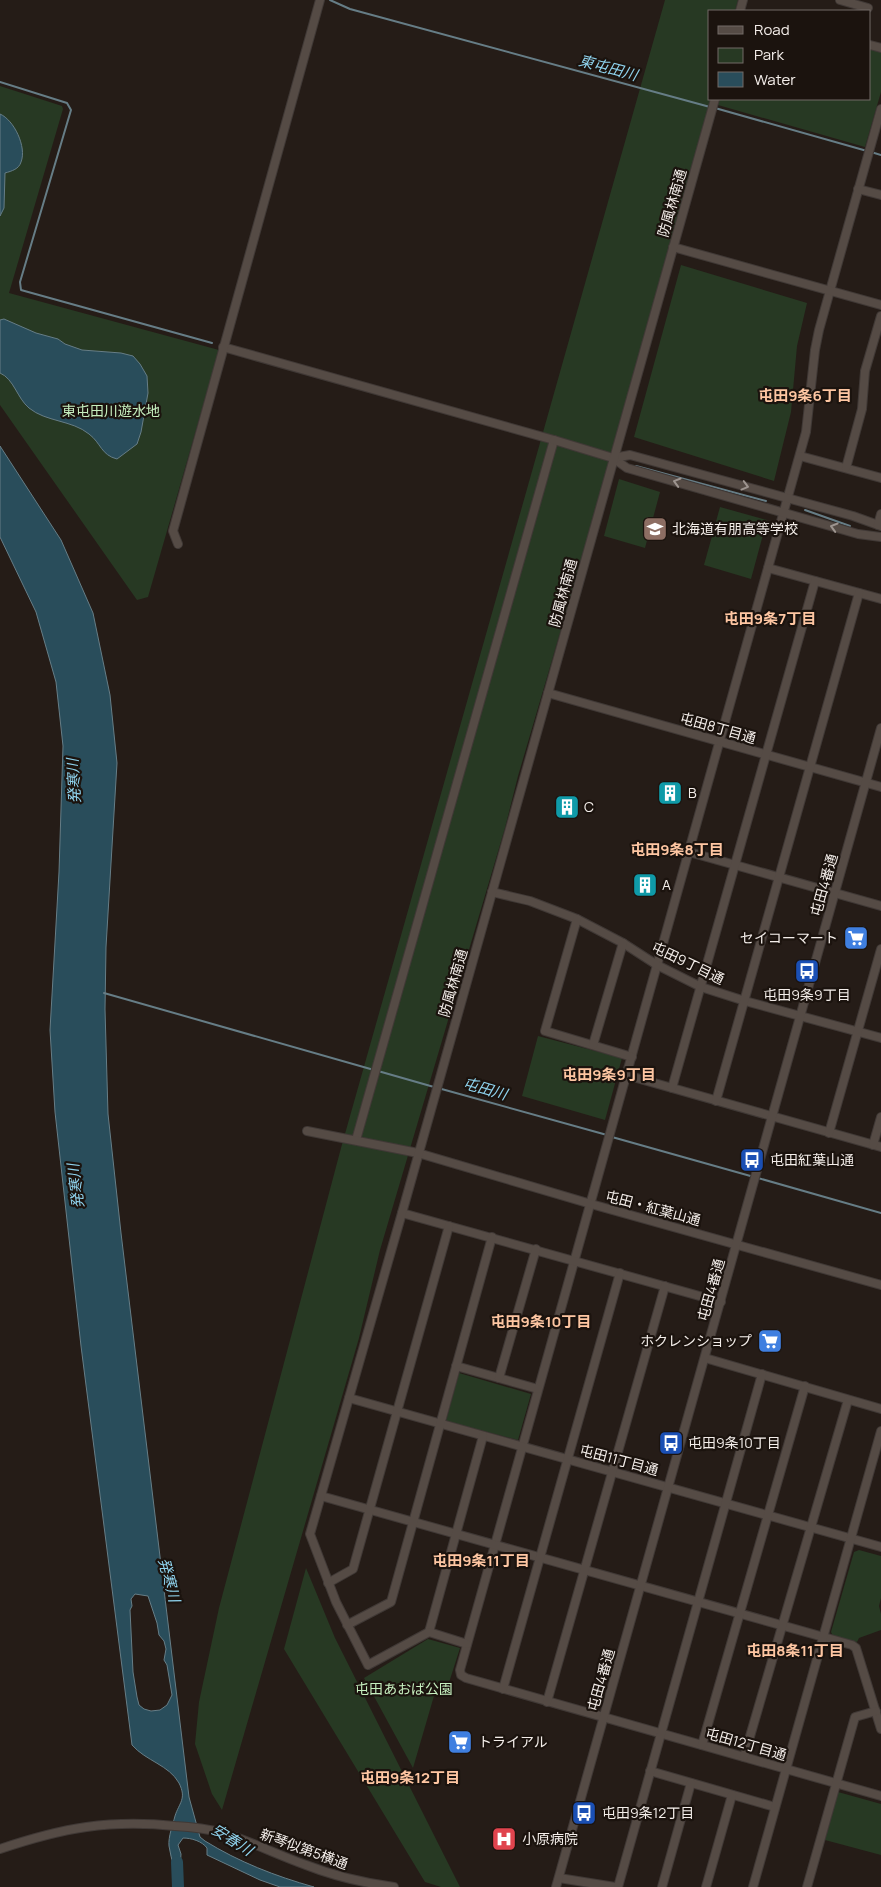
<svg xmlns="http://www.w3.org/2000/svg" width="881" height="1887" font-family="Manrope,'Noto Sans JP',sans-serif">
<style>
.green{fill:#273923}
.water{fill:#294d5b;stroke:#667d86;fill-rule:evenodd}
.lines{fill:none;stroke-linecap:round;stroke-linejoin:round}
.stream{stroke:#667d86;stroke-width:2}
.river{stroke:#294d5b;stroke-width:12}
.minor-casing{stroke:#403936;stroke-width:10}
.minor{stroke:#554b45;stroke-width:8}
.oneway{stroke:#9d948f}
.labels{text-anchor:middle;stroke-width:4.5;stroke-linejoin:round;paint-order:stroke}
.street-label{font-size:14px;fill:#f4eeea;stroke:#1b130e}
.park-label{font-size:14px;fill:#c6efbf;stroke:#1b130e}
.poi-label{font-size:14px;fill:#f4eeea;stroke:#1b130e;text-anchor:start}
.water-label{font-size:15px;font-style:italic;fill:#8fd3ee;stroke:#1b130e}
.neighbourhood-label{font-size:15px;font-weight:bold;fill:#fec6a2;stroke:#1b130e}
</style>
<rect width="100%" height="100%" fill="#251c17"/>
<g class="green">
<polygon points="665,0 738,0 735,11 710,11 711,99 617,439 518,776 505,828 380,1250 359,1338 222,1810 212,1794 195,1744 199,1702 219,1608 341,1148"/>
<polygon points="870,49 881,52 881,92 865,147 718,105 720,99 870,99"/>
<polygon points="0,86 62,106 63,109 9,293 219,350 148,597 137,600 0,405"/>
<polygon points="681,265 807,303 797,346 791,412 774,481 634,437"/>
<polygon points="619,479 660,492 645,548 604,536"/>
<polygon points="720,507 767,520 751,579 704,565"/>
<polygon points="538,1036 622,1058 605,1120 522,1096"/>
<polygon points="459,1373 531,1394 518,1440 446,1421"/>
<polygon points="859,1550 881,1556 881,1598 879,1606 881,1614 881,1630 859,1638 857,1642 833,1636 831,1632 854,1552"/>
<polygon points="306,1568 335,1638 460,1887 441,1887 425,1882 284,1649"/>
<polygon points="428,1639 460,1648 446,1692 436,1689 413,1768 364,1678"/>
<polygon points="838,1792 881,1804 881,1855 825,1840"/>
</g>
<g class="water">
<path d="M0 114C14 120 27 147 21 162 19 169 12 171 5 173L4 208 0 216Z"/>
<path d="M4 319 36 333 58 339 65 344 82 350 121 353 133 356 140 364 147 376 148 393 141 432 137 444 117 459C101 455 101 443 89 434 72 420 46 422 29 408 17 398 14 379 0 373V320Z"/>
<path d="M0 446 61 540 93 613 110 695 117 763 106 947 105 1009 108 1114 121 1233 189 1797 200 1837 205 1841C239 1862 275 1876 314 1887H280L260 1880 207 1855V1848C202 1841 191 1838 183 1838L178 1845 181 1854 179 1887C176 1874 171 1859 169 1846 168 1837 173 1824 175 1816 179 1803 187 1799 179 1783 169 1765 146 1761 132 1745L81 1346 55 1112 50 1030 59 872 63 746 56 682 36 612 0 537ZM135 1594 148 1596 157 1623 159 1635 164 1641 166 1649 164 1660 167 1665 172 1695 167 1705 160 1710 151 1711 144 1709 139 1705 137 1697 133 1672 130 1610 132 1606 131 1599Z"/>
</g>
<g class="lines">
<g class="stream">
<polyline points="330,0 350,9 710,107"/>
<polyline points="0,82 67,103 71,110 20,282 21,290 212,343"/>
<polyline points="715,108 867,151"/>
<polyline points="871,152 881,155"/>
<polyline points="636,466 766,501"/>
<polyline points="805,510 850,526"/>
<polyline points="104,993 374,1070"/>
<polyline points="378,1071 434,1087"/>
<polyline points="438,1088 607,1135"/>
<polyline points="612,1137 754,1177"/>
<polyline points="758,1178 881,1213"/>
</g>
<polyline class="river" points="177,1862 178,1887"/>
<defs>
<g id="minor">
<polyline points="840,0 868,8"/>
<polyline points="740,11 743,0"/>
<polyline points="870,45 881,48"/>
<polyline points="881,109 819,330 815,350 806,432 460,1670 461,1675 466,1678 881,1796"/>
<polyline points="858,189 881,195"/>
<polyline points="673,247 881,305"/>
<polyline points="223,347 554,440 356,1140"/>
<polyline points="554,440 613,458 627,468 858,534 881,537"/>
<polyline points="800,456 881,478"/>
<polyline points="613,458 630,455 853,516 881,526"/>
<polyline points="846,468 862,409 865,371 881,316"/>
<polyline points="878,525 881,514"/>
<polyline points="178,544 173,531 320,0"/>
<polyline points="768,568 881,599"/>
<polyline points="548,693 881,787"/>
<polyline points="689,852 881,906"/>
<polyline points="492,892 530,901 577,919 623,943 657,965 701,987 745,1001 881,1038"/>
<polyline points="577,919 545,1031 632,1057"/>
<polyline points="593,1045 623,943"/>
<polyline points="626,1075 881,1147"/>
<polyline points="672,1088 815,581"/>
<polyline points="716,1101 859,593"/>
<polyline points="307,1131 418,1153 591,1204 881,1285"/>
<polyline points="829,1133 881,949"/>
<polyline points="873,1145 881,1117"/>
<polyline points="402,1213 721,1302"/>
<polyline points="705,1358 881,1409"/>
<polyline points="456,1366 538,1389"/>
<polyline points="499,1378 536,1249"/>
<polyline points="349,1398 881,1547"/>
<polyline points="321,1496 852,1645 856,1648 881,1729"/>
<polyline points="328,1583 353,1569 449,1226"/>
<polyline points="347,1625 391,1602 492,1237"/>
<polyline points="429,1632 483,1436"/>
<polyline points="467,1644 429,1632 368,1665 336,1602 310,1534 402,1213 715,99"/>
<polyline points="503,1689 620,1273"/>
<polyline points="547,1702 665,1286"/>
<polyline points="702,1745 805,1386"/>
<polyline points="744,1757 848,1400"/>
<polyline points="650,1771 775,1807"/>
<path d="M0 1849C62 1828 110 1819 175 1826 192 1827 208 1829 224 1833 252 1842 278 1855 306 1865 334 1876 364 1883 394 1887"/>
<polyline points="559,1878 615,1887"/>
<polyline points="556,1887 881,728"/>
<polyline points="618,1887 762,1374"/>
<polyline points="662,1887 691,1783"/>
<polyline points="706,1887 732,1795"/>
<polyline points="753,1887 881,1431"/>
<polyline points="807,1887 855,1717 876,1711"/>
</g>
</defs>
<use href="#minor" class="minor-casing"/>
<use href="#minor" class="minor"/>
</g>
<defs><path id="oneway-chevron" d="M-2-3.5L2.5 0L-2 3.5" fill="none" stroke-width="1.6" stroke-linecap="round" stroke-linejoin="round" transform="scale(1.25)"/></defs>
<g class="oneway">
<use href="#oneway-chevron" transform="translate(677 482) rotate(-164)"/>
<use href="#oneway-chevron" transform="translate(745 486) rotate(15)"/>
<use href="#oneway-chevron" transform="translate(834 527) rotate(-164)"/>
</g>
<defs>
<symbol id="school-square" viewBox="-11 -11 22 22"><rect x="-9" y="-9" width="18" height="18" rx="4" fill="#8d6e63" stroke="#1b130e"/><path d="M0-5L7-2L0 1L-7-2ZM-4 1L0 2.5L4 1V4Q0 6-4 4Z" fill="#fff"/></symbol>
<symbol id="building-square" viewBox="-11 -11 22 22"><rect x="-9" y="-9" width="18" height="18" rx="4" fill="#0f9aa8" stroke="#1b130e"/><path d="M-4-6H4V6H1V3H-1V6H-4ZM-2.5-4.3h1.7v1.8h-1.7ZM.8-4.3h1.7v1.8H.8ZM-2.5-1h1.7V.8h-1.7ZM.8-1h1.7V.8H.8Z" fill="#fff"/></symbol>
<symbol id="supermarket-square" viewBox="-11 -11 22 22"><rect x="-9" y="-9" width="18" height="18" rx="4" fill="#3f7fe0" stroke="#1b130e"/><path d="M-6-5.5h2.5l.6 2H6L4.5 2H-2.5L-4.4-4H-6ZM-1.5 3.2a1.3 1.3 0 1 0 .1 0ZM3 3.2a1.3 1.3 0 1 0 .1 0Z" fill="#fff"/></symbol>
<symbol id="bus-square" viewBox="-11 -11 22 22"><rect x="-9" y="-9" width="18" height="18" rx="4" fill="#1a4fb4" stroke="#1b130e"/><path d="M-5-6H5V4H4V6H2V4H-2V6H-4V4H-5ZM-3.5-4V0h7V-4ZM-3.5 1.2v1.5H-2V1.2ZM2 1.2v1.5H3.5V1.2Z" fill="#fff"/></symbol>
<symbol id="hospital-square" viewBox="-11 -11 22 22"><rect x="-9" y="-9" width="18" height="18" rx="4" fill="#e0444e" stroke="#1b130e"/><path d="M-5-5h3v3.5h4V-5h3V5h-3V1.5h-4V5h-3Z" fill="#fff"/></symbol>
</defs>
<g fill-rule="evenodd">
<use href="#school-square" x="641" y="515" width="28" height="28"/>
<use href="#building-square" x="656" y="779" width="28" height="28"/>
<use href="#building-square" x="553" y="793" width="28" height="28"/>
<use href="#building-square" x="631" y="871" width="28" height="28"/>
<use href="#supermarket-square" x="842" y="924" width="28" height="28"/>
<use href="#bus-square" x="793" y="957" width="28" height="28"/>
<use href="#bus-square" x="738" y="1146" width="28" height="28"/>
<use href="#supermarket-square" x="756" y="1327" width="28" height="28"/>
<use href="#bus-square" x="657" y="1429" width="28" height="28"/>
<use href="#supermarket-square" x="446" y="1728" width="28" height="28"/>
<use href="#bus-square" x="570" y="1799" width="28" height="28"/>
<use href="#hospital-square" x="490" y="1825" width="28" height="28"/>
</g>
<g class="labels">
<g class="street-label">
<text transform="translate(672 203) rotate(-74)" y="5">防風林南通</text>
<text transform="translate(563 593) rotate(-75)" y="5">防風林南通</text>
<text transform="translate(718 728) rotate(16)" y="5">屯田8丁目通</text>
<text transform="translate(824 885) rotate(-74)" y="5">屯田4番通</text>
<text transform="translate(688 963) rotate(26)" y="5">屯田9丁目通</text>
<text transform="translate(453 983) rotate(-74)" y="5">防風林南通</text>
<text transform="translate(653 1208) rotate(15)" y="5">屯田・紅葉山通</text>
<text transform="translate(711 1290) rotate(-74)" y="5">屯田4番通</text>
<text transform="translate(619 1460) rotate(15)" y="5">屯田11丁目通</text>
<text transform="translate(601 1680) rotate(-74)" y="5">屯田4番通</text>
<text transform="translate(746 1744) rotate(16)" y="5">屯田12丁目通</text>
<text transform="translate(304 1849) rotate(20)" y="5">新琴似第5横通</text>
</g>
<g class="park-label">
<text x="111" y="416">東屯田川遊水地</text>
<text x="404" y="1694">屯田あおば公園</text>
</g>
<g class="poi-label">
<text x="672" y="534">北海道有朋高等学校</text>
<text x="688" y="798">B</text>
<text x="584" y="812">C</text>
<text x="662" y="890">A</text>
<text x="838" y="943" text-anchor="end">セイコーマート</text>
<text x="807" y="1000" text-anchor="middle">屯田9条9丁目</text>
<text x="770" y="1165">屯田紅葉山通</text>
<text x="752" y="1346" text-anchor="end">ホクレンショップ</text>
<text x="688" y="1448">屯田9条10丁目</text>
<text x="478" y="1747">トライアル</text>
<text x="602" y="1818">屯田9条12丁目</text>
<text x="522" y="1844">小原病院</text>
</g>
<g class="water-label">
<text transform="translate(608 68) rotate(15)" y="5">東屯田川</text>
<text transform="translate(74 781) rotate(-93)" y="5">発寒川</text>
<text transform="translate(485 1089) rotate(16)" y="5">屯田川</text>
<text transform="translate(76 1186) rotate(-97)" y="5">発寒川</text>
<text transform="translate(169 1580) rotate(75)" y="5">発寒川</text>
<text transform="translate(232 1840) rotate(32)" y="5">安春川</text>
</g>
<g class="neighbourhood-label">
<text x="805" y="401">屯田9条6丁目</text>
<text x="770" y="624">屯田9条7丁目</text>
<text x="677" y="855">屯田9条8丁目</text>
<text x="609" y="1080">屯田9条9丁目</text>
<text x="541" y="1327">屯田9条10丁目</text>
<text x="481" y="1566">屯田9条11丁目</text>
<text x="795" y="1656">屯田8条11丁目</text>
<text x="410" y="1783">屯田9条12丁目</text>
</g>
</g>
<rect x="708" y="10" width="162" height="90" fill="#1b130e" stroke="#726b66"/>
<rect x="718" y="26" width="25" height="8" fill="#554b45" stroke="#726b66"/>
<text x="754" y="35" font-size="15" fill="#f4eeea">Road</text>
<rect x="718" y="48" width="25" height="15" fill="#273923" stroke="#726b66"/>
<text x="754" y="60" font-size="15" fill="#f4eeea">Park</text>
<rect x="718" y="72" width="25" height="15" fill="#294d5b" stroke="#726b66"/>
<text x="754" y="85" font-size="15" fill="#f4eeea">Water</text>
</svg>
